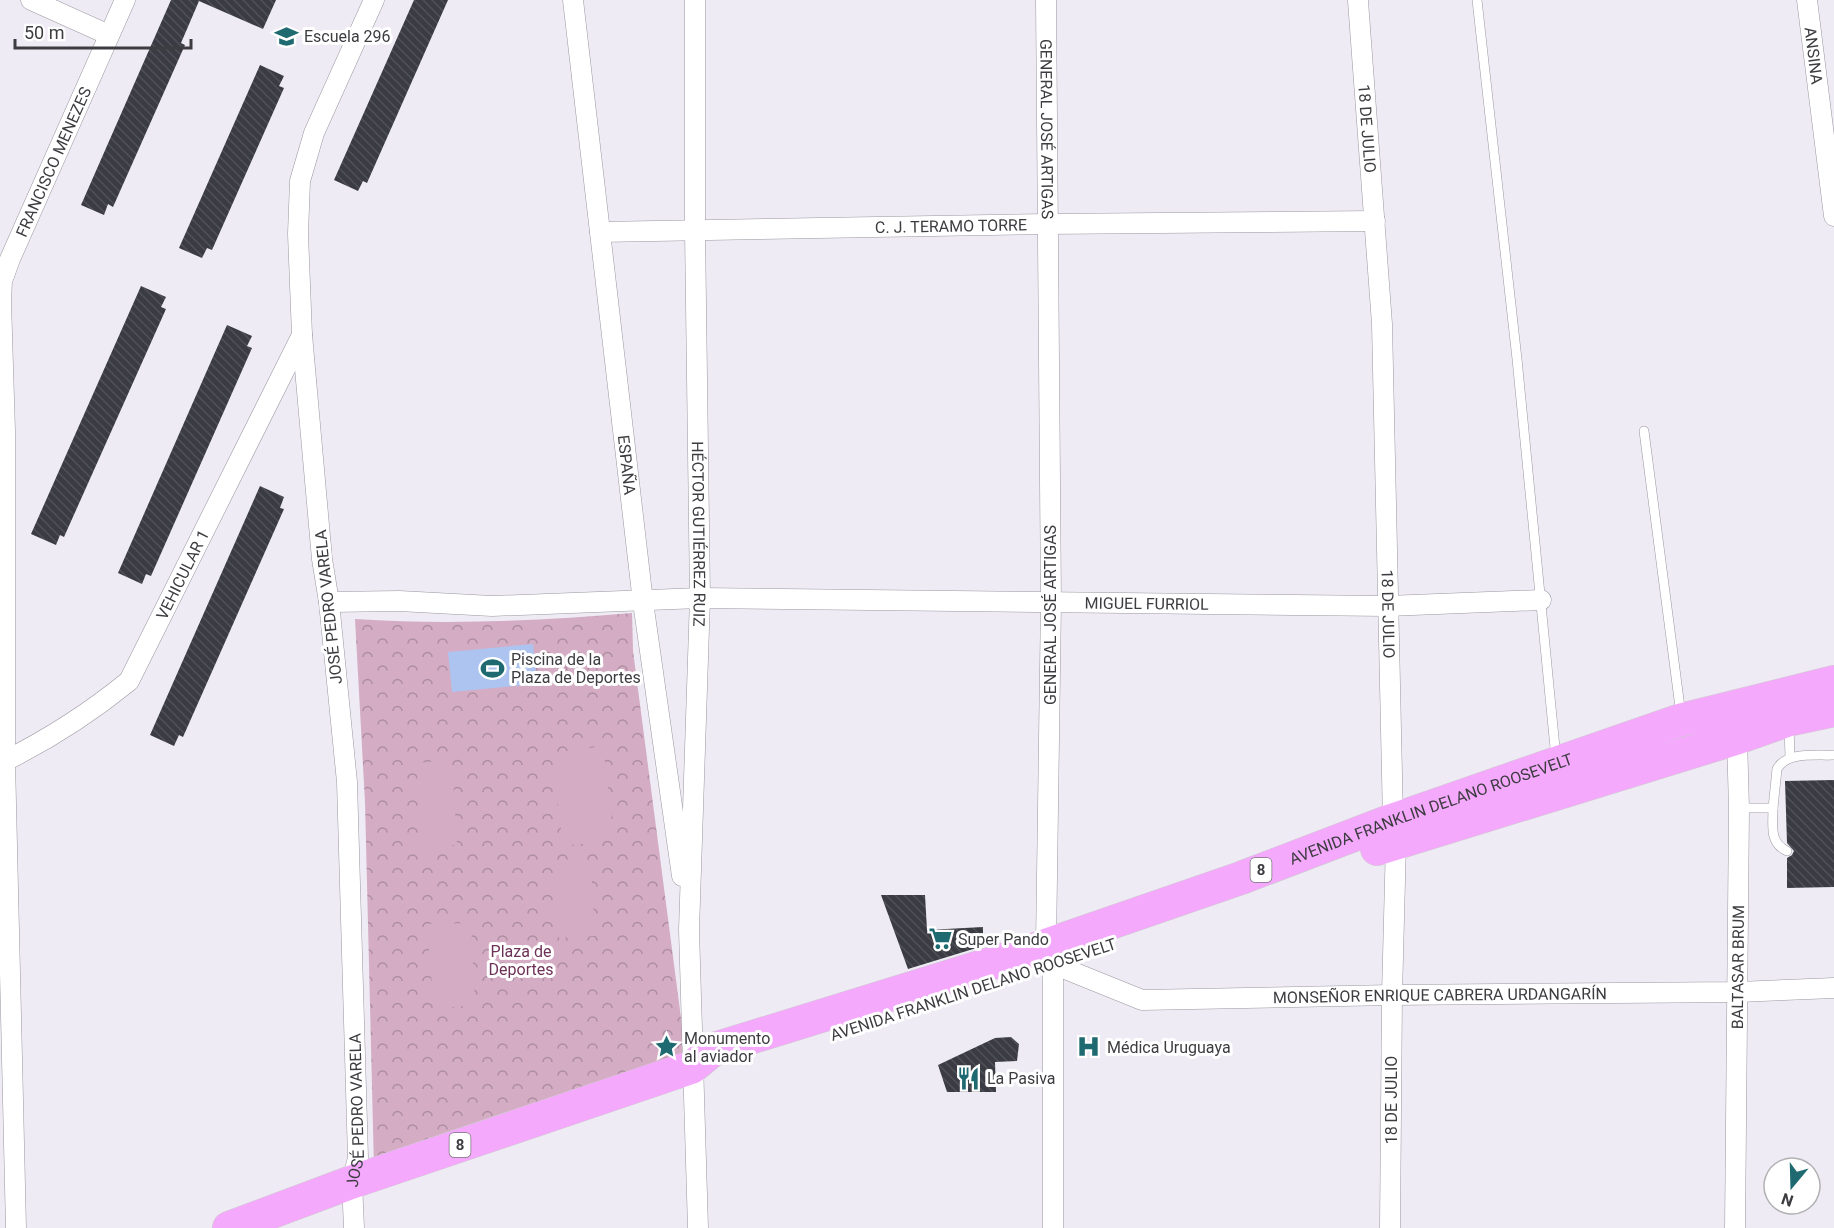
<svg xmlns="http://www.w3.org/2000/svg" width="1834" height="1228" font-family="Roboto,sans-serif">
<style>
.park{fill:url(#park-crowns)}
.pitch{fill:#d4acc3}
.water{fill:#adc4f0}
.building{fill:url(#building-back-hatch)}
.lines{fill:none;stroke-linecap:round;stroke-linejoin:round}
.lane-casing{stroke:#9b97a0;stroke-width:10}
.street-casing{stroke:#9b97a0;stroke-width:21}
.highway-casing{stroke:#cdcccd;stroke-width:34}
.lane{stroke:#fff;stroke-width:9}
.street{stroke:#fff;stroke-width:20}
.highway{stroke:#f5a9fd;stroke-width:33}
.labels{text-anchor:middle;stroke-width:6;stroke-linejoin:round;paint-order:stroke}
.shield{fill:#fff;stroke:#777679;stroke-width:1.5}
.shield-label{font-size:15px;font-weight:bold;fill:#3d3c40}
.poi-label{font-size:16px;fill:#3d3c40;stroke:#fff;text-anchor:start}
.street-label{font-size:16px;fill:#3d3c40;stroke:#fff}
.park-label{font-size:16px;fill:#6d3157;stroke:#fff}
</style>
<defs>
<pattern id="park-crowns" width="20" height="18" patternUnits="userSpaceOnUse" patternTransform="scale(1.5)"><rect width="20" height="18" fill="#d4acc3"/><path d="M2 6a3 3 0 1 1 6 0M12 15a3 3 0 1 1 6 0" fill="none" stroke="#ad8da0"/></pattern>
<pattern id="building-back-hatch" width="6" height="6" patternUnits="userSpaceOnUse" patternTransform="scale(1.5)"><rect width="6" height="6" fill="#3b3b43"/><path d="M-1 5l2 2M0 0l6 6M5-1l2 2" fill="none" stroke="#505057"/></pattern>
</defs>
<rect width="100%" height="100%" fill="#eeebf4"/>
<path class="park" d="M632 613 633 651 681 1018 685 1063 374 1168 365 802 355 619C448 625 540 621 632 613Z"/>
<g class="pitch">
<polygon points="603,746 614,840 563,846 552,753"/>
<polygon points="452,760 457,845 419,847 417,763"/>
<polygon points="591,866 595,936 559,938 554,870"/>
<polygon points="471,923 475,1005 434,1009 427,924"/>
</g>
<polygon class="water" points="533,644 537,684 452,692 448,652"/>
<g class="building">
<polygon points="171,0 276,0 263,29 199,1 181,43 185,45 113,207 108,204 104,215 81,205"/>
<polygon points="414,0 448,0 367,183 363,181 358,191 334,180"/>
<polygon points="260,65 284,76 279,86 284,88 212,250 207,248 202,258 179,248"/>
<polygon points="141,286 166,297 161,307 166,309 64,537 60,535 56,545 31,534"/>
<polygon points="227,325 252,336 247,346 252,348 151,576 146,574 142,584 118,573"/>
<polygon points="260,486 284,497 280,508 284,509 183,737 179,735 174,746 150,735"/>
<polygon points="1834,780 1834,887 1787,888 1787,858 1792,855 1794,851 1787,843 1785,781"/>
<polygon points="881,895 925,895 927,930 983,927 983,946 908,969"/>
<polygon points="1011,1037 1019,1044 1017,1061 995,1062 996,1092 947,1092 938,1065 995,1038"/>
</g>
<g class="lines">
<defs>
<g id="lane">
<polyline points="1477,0 1517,359 1556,758"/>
<polyline points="1644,431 1681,715"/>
<polyline points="1789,726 1790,757"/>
<path d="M1739 808H1773C1773 825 1769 843 1787 851"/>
<path d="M1773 808 1777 769C1787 751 1816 756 1834 755"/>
</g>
<g id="street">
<polyline points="31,0 109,35"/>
<path id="s1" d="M573 0 643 602 682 876"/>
<path id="s2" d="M695 0V231L700 598 689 930 698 1228"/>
<path id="s3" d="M1046 0 1051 602 1046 945 1053 964V1228"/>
<path id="s4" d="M1807 0 1834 216"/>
<path id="s5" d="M1358 1 1382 324 1393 820 1396 842 1392 995 1390 1228"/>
<path id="s6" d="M600 232 1047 224 1375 221"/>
<path id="s7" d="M329 602 399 601 492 606 700 598 1387 606 1541 600"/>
<path id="s8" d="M5 761C49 739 91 712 129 681L302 335"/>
<path id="s9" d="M1053 964 1142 1000 1392 995 1738 992 1834 988"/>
<path id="s10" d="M16 1228 5 761V431L1 301 2 281 10 259 125 0"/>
<path id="s11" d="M354 1228 352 1182 358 1158 347 782 329 602 322 559 302 335 298 234 300 181 314 133 374 0"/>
<path id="s12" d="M1735 1228 1739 808 1737 738 1735 730"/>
</g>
<g id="highway">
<polyline points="1377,849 1737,738 1788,720 1834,710"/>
<path id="s13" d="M229 1228 352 1182 692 1067 714 1049 1012 957 1241 878 1393 820 1681 720 1834 682"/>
</g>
</defs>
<use href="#lane" class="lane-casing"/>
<use href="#street" class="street-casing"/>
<use href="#highway" class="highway-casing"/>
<use href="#lane" class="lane"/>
<use href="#street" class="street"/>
<use href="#highway" class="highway"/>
</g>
<defs>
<symbol id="school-bare" viewBox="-9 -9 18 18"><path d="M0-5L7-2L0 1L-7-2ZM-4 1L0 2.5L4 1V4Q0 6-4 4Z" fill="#1e6a70" stroke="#fff" stroke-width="2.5" paint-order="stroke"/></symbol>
<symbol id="stadium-bare" viewBox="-9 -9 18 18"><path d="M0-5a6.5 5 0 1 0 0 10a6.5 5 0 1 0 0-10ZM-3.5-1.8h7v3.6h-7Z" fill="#1e6a70" stroke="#fff" stroke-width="2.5" paint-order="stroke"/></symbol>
<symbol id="supermarket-bare" viewBox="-9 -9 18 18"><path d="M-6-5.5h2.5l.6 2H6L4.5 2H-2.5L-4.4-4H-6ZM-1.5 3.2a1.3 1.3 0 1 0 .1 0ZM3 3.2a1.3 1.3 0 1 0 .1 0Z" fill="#1e6a70" stroke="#fff" stroke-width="2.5" paint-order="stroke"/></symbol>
<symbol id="sight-bare" viewBox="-9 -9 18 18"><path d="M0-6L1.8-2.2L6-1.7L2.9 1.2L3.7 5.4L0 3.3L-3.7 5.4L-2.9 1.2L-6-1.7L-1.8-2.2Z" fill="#1e6a70" stroke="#fff" stroke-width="2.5" paint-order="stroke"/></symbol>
<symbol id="hospital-bare" viewBox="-9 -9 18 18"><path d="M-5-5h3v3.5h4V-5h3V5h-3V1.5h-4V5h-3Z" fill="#1e6a70" stroke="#fff" stroke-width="2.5" paint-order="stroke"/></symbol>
<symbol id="restaurant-bare" viewBox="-9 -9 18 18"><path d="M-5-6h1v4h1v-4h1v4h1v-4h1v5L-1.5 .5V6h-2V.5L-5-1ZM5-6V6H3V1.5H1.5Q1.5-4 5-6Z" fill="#1e6a70" stroke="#fff" stroke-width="2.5" paint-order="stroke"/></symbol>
</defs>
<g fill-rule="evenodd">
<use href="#school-bare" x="270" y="20" width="33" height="33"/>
<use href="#stadium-bare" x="476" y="652" width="33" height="33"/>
<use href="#supermarket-bare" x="924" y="922" width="33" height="33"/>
<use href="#sight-bare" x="650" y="1030" width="33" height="33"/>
<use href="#hospital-bare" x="1072" y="1030" width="33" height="33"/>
<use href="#restaurant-bare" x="952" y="1062" width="33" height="33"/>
</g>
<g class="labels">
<g class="shield">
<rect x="1250.5" y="858" width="21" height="24" rx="4.5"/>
<rect x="449.5" y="1133" width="21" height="24" rx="4.5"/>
</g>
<g class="shield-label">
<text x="1261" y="875">8</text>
<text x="460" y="1150">8</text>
</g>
<g class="poi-label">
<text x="304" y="42">Escuela 296</text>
<text x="511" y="665">Piscina de la<tspan x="511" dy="18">Plaza de Deportes</tspan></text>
<text x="958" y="945">Super Pando</text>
<text x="684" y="1044">Monumento<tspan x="684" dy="18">al aviador</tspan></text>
<text x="1107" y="1053">Médica Uruguaya</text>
<text x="987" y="1084">La Pasiva</text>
</g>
<g class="street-label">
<text dy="6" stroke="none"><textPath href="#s4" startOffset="56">ANSINA</textPath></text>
<text dy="6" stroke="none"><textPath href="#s3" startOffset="129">GENERAL JOSÉ ARTIGAS</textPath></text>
<text dy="6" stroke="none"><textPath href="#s5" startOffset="128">18 DE JULIO</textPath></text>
<text dy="6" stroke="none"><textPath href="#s10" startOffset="1077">FRANCISCO MENEZES</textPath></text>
<text dy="6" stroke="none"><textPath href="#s6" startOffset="351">C. J. TERAMO TORRE</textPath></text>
<text dy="6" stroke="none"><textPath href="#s1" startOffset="468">ESPAÑA</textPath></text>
<text dy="6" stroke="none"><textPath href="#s2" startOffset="534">HÉCTOR GUTIÉRREZ RUIZ</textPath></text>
<text dy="6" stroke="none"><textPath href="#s8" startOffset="267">VEHICULAR 1</textPath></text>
<text dy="6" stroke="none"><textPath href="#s7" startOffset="818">MIGUEL FURRIOL</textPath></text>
<text transform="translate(328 607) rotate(-96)" y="6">JOSÉ PEDRO VARELA</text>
<text dy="6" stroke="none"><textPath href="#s5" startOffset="614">18 DE JULIO</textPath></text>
<text transform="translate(1050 615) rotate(-90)" y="6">GENERAL JOSÉ ARTIGAS</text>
<text dy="6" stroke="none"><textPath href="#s13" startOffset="1275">AVENIDA FRANKLIN DELANO ROOSEVELT</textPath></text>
<text dy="6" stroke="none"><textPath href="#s12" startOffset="261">BALTASAR BRUM</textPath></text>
<text transform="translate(973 989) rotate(-18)" y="6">AVENIDA FRANKLIN DELANO ROOSEVELT</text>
<text dy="6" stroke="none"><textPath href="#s9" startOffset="394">MONSEÑOR ENRIQUE CABRERA URDANGARÍN</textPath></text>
<text transform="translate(1391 1100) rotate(-90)" y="6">18 DE JULIO</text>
<text dy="6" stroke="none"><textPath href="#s11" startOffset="118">JOSÉ PEDRO VARELA</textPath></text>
</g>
<g class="park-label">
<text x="521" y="957">Plaza de<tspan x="521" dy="18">Deportes</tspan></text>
</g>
</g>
<g transform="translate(1792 1186) rotate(199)"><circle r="28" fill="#ffffff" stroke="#b1b1b3" stroke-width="1.5"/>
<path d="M0-4.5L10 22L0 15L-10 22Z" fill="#1e6a70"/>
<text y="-9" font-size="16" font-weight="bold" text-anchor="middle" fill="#3d3c40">N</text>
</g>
<path d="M15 39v9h176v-9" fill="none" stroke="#3d3c40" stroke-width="3"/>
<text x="24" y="39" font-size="18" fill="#3d3c40" stroke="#ffffff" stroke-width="4.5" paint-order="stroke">50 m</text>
</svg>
